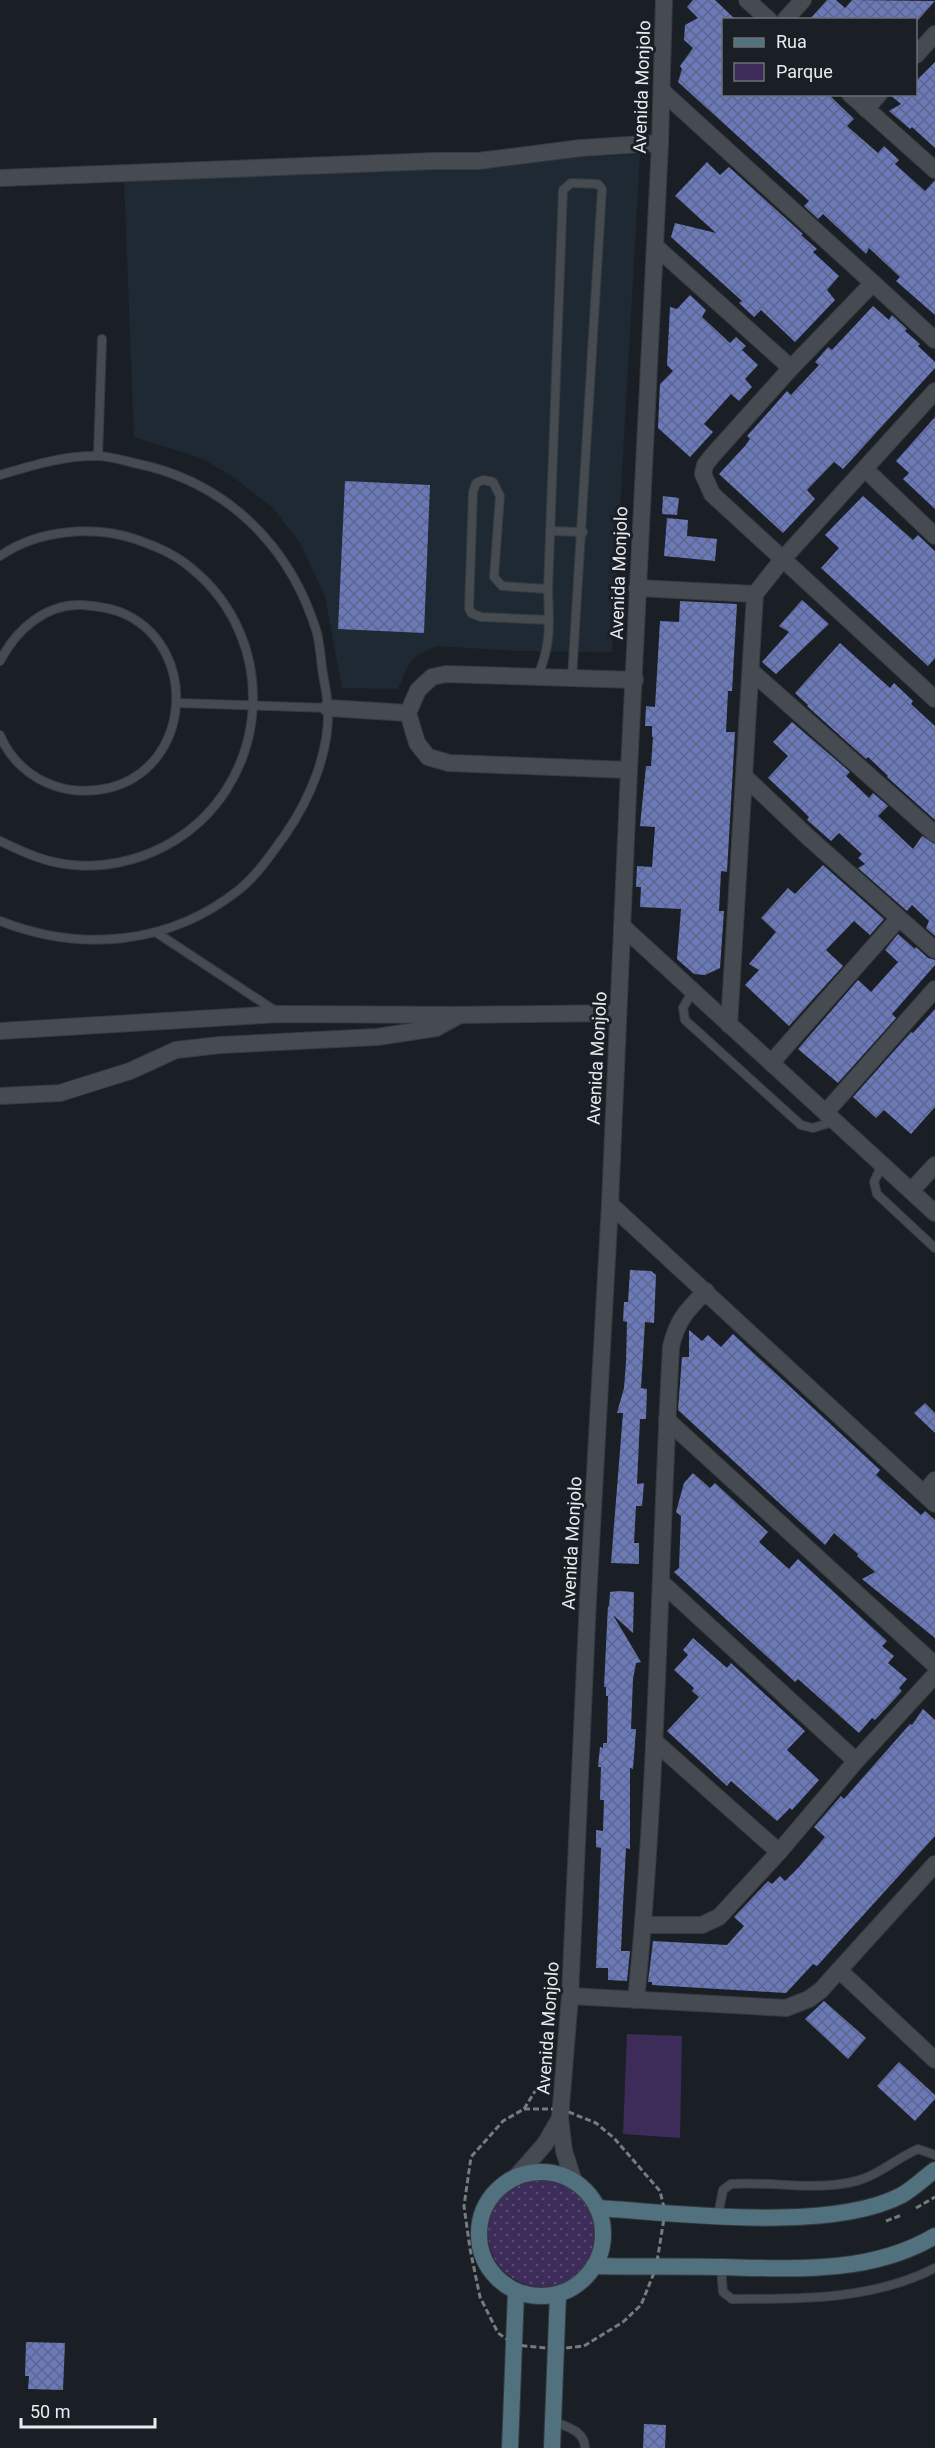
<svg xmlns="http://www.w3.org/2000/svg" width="935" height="2448" font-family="Roboto,sans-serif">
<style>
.built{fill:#1f2933}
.grass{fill:url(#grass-dots)}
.park{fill:#3d2c5a}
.building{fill:url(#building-cross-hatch)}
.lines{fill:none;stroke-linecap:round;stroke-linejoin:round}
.service-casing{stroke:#373b40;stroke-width:10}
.minor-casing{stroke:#373b40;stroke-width:18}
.tertiary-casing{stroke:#373b40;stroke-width:18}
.secondary-casing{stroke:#373b40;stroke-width:18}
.path{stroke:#767b80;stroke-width:3;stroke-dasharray:6 3;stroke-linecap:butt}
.service{stroke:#454b51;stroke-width:8}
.minor{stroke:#454b51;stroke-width:16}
.tertiary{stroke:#454b51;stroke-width:16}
.secondary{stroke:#51717f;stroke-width:16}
.labels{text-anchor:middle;stroke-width:6;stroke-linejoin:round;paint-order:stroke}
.street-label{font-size:18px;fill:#e8ecf0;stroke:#1a1f25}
</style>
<defs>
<pattern id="grass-dots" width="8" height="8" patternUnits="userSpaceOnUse" patternTransform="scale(1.5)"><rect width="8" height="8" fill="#3d2c5a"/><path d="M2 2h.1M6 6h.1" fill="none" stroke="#594b72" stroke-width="1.8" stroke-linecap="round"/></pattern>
<pattern id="building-cross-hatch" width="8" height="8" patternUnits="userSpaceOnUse" patternTransform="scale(1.5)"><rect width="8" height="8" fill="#6b79b8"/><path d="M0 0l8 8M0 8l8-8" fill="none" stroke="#5c658b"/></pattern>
</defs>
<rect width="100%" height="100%" fill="#1a1f25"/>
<polygon class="built" points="640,154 612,652 519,651 436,646 416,656 407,668 398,689 342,688 325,596 300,543 273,508 232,476 201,458 134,437 124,180"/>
<circle class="grass" cx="542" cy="2233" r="54"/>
<polygon class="park" points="627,2034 682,2036 680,2138 623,2134"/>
<g class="building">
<polygon points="693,0 715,0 736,20 723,20 723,94 828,94 854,119 847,126 878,153 884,146 899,160 895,164 925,191 935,180 935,315 896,281 900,277 869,248 866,254 823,214 818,219 804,206 809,201 678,82 682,69 680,66 693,48 684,40 685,25 698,18 687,7"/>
<polygon points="827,0 836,0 845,8 852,0 935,1 918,20 809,20"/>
<polygon points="935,62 935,148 912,127 910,129 889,111 901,104 889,94 915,94 915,82"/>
<polygon points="707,162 720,175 729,167 803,234 801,235 817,249 813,252 839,276 827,290 835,300 795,342 761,310 754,317 739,303 742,301 671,237 675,223 716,233 675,196"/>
<polygon points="690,295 706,310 702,317 730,343 736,337 746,346 742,350 758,365 745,379 752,387 739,401 731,394 704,424 713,432 690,457 658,428 660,384 673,371 667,365 670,307 677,309"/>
<polygon points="873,306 889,320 892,315 907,329 905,331 920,344 918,346 935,362 935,368 843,469 834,462 807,490 815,499 783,533 719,474 745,446 750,439 747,436 787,391 791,395 819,365 815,362 828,347 832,350"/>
<polygon points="935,417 935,509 903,479 909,473 896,461"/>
<polygon points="345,481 430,485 424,633 338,629"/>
<polygon points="663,496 679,498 677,515 662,514"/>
<polygon points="863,496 913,540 918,535 935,551 935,658 928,666 821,568 839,548 825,535"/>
<polygon points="667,518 688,520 687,536 717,539 715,561 664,556"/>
<polygon points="802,600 829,624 776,674 762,662 789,632 779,626"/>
<polygon points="680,601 737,604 732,691 728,691 726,732 735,732 727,872 721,871 719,911 724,911 720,968 705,975 694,974 677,959 681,909 640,907 641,887 636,887 637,866 652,867 655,827 640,826 646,766 651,766 653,737 652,737 652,726 645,726 646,706 655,707 660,621 679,622"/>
<polygon points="840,643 890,688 894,683 913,701 911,704 935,726 935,820 887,777 888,776 868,757 866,759 807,706 808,705 795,693"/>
<polygon points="792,722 850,772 846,776 869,798 873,793 888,806 878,816 913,849 922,836 935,844 935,936 926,928 929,921 912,905 907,911 858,868 865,864 858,858 862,854 839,833 831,841 807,820 809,817 799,807 768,778 788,756 773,742"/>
<polygon points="823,865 884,919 870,935 854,921 826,950 843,966 789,1026 745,985 759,970 749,964 776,932 761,918 788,888 795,894"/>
<polygon points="898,934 915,949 916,947 928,958 935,960 935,965 892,1014 896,1018 838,1083 798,1049 858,980 871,992 898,962 885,950"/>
<polygon points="935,1009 935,1107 911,1134 884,1110 876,1118 853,1097 911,1032 913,1033"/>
<polygon points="630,1270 651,1271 656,1275 654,1323 645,1322 641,1388 647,1389 646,1419 640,1419 637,1484 644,1483 642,1506 636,1506 634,1543 639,1543 639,1564 611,1563 623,1413 617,1413 624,1388 626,1362 627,1322 623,1321 624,1302 628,1302"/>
<polygon points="689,1330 702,1341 708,1335 721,1347 733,1334 880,1470 876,1475 921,1515 925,1511 935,1520 935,1638 862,1579 875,1572 857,1556 858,1554 834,1533 825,1545 678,1410 682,1357 689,1357"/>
<polygon points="925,1403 935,1413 935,1433 914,1413"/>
<polygon points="693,1473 710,1488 715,1483 768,1532 759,1542 789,1569 798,1559 887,1641 882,1646 894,1656 888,1663 907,1679 899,1688 902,1691 875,1720 872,1718 859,1733 798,1679 795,1682 674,1572 679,1568 681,1516 676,1512 684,1483"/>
<polygon points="619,1591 634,1592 633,1633 613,1615 641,1662 636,1663 633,1679 631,1729 636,1729 633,1769 630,1768 630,1849 626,1848 623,1905 621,1951 630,1951 627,1981 608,1980 608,1968 596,1968 601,1848 596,1847 596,1830 603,1831 604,1800 600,1800 601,1767 598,1767 600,1747 603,1748 603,1743 607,1743 608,1696 606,1696 606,1687 604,1687 608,1605 609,1608 610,1592"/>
<polygon points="693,1638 727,1668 731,1663 805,1731 787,1750 819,1780 792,1810 790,1808 777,1821 731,1781 727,1786 667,1731 699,1697 692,1691 694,1688 674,1670 688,1655 683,1650"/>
<polygon points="923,1709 935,1720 935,1836 817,1966 813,1964 786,1993 652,1985 652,1982 648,1982 653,1941 727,1945 744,1926 734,1917 768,1881 772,1884 780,1876 785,1881 799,1867 825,1837 814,1827 841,1796 844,1799 910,1724 912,1725"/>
<polygon points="824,2001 866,2038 848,2059 805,2019"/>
<polygon points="899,2062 935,2095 935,2099 915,2121 877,2086"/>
<polygon points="26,2342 65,2343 63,2390 28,2389 29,2376 25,2376"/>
<polygon points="644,2424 666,2425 665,2448 643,2448"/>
</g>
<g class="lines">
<defs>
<g id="service">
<polyline points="98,456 102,339"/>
<path d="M0 475C30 466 65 455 97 456 109 456 122 460 134 463 225 481 290 544 317 633 320 646 321 661 323 675 325 685 327 696 328 707 330 752 310 799 285 835 272 853 258 874 240 889 170 945 81 953 0 921"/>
<polyline points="550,531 583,532"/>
<path d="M0 556C37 530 93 525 135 539 155 546 175 554 191 568 284 643 270 790 165 846 137 861 104 868 73 865 46 863 23 852 0 841"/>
<polyline points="548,589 502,586 494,577 500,496 493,482 483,480 476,483 473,492 469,608 471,613 481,617 549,620"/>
<path d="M0 661C16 630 46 603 82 605 98 606 113 608 127 615 200 652 190 768 109 788 91 792 73 792 55 786 31 778 10 760 0 735"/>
<path d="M537 677C552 645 549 622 548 589L563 190 571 183 598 184 602 189 572 678"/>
<polyline points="178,703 328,708"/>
<polyline points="157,933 277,1012"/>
<polyline points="692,992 683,1008 685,1020 801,1125 813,1128 835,1121"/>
<polyline points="882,1165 874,1182 877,1194 935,1248"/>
<path d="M718 2215 723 2190 731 2184C771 2181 811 2191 852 2182 877 2177 895 2159 918 2149L935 2155"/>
<path d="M721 2267 723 2292 732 2299C800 2299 873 2300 935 2268"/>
<path d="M553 2421C567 2427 585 2431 585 2448"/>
</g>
<g id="minor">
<polyline points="747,0 769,20"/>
<polyline points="785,20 803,0"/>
<polyline points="916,55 935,34"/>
<polyline points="662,91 873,283"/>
<polyline points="850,94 935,170"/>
<polyline points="866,109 879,94"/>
<polyline points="0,178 435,161 478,161 581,148 660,143"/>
<polyline points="655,246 791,368"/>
<polyline points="935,340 873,283 791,368 712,456 705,465 703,474 712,494 935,699"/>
<polyline points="866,470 935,536"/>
<polyline points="637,588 755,594"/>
<polyline points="751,671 935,834"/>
<polyline points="328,708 408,713"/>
<polyline points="629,770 449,763 428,757 417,743 408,713 418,690 432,677 446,674 635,680"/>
<polyline points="745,777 808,837 935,950"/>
<polyline points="729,1025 755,594 782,560 935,391"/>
<polyline points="0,1031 280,1014 458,1015 618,1013"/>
<polyline points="771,1063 899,918"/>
<polyline points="0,1096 60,1093 130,1071 176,1050 220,1045 377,1037 436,1028 458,1016"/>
<polyline points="826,1112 935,989"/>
<polyline points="610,1204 935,1504"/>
<polyline points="667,1420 935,1665"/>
<polyline points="924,1493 935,1480"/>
<polyline points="661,1582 856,1761"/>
<polyline points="654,1741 779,1852"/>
<polyline points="644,1925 702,1925 719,1917 779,1852 856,1761 935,1675"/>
<polyline points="840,1971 935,2060"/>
<polyline points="570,1996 786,2008 809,1999 821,1990 935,1864"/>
<path d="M636 2000C658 1783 659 1564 671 1347 677 1320 687 1310 706 1291"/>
</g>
<g id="tertiary">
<polyline points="622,926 935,1213"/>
<polyline points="911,1191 935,1165"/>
<polyline points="515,2178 545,2144 560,2118"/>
<polyline points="574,2182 564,2151 560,2118 570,1996 588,1599 610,1204 629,770 660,143 664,0"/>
</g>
<g id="secondary">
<circle cx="541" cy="2234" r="62"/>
<path d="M597 2208C679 2213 830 2233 902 2195 914 2188 924 2178 935 2170"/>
<path d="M594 2266C637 2267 680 2266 723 2267 795 2269 871 2274 935 2236"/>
<polyline points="510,2448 516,2291"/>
<polyline points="552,2448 558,2294"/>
</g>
</defs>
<use href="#service" class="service-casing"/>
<use href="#minor" class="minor-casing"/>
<use href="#tertiary" class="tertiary-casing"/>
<use href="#secondary" class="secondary-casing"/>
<g class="path">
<polyline points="524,2109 545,2075"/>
<polygon points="524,2109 561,2109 596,2123 614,2138 660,2191 665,2212 656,2268 641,2305 623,2322 584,2346 557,2349 515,2345 498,2333 480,2297 470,2249 464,2206 471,2157 503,2121"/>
<polyline points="916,2208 935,2197"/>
<polyline points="886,2221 902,2215"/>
</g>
<use href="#service" class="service"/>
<use href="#minor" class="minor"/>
<use href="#tertiary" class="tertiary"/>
<use href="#secondary" class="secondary"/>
</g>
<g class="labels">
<g class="street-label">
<text transform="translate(642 87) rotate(-88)" y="6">Avenida Monjolo</text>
<text transform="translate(619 573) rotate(-88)" y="6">Avenida Monjolo</text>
<text transform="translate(597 1058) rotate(-87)" y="6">Avenida Monjolo</text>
<text transform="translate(572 1543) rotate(-87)" y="6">Avenida Monjolo</text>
<text transform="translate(548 2028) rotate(-86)" y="6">Avenida Monjolo</text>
</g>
</g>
<rect x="722" y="18" width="195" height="78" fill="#1a1f25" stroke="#6c7176" stroke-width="1.5"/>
<rect x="734" y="38" width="30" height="9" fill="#51717f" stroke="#6c7176" stroke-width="1.5"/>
<text x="776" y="48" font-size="18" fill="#e8ecf0">Rua</text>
<rect x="734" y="63" width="30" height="18" fill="#3d2c5a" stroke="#6c7176" stroke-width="1.5"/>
<text x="776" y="78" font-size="18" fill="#e8ecf0">Parque</text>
<path d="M21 2418v9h134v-9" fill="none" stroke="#e8ecf0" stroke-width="3"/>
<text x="30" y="2418" font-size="18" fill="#e8ecf0" stroke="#1a1f25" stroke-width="4.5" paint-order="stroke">50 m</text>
</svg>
